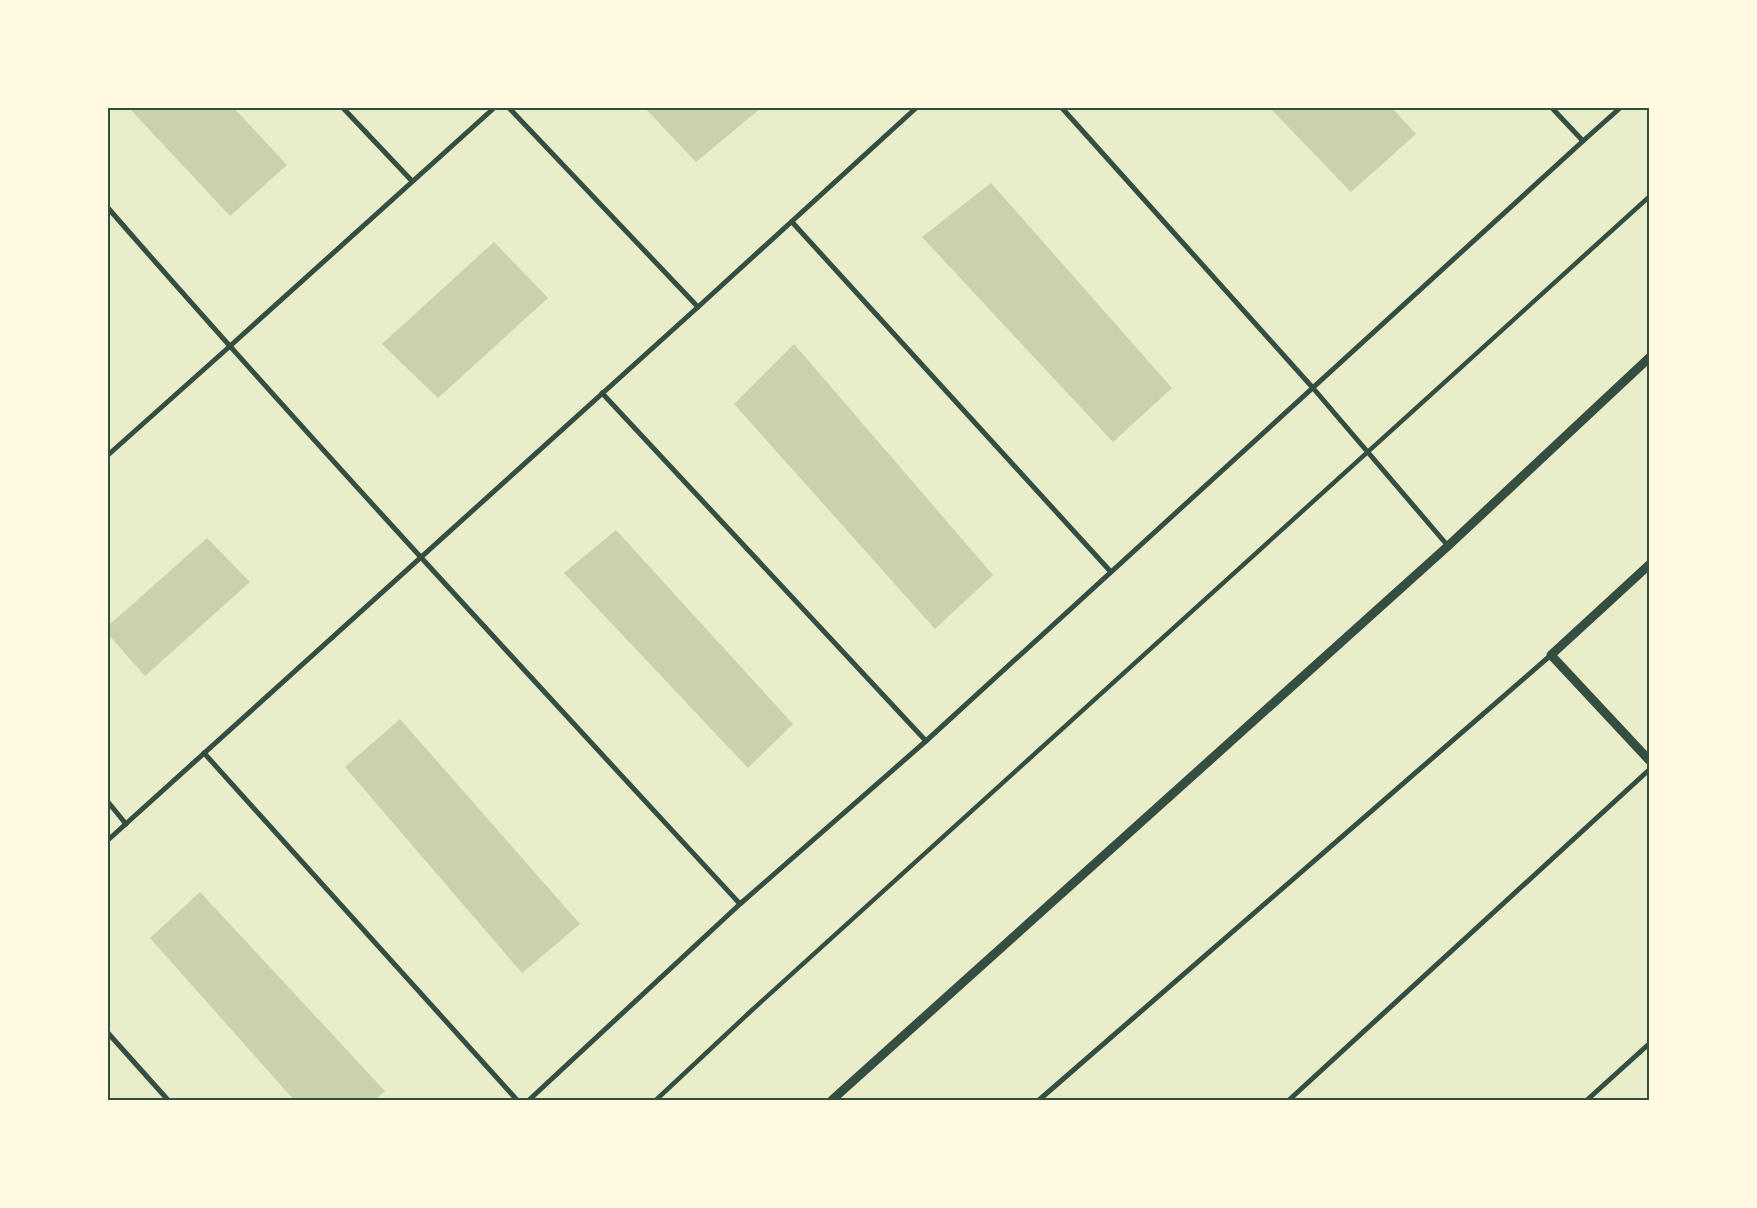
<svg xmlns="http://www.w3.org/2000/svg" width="1757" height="1208" font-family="Commissioner,sans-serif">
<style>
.green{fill:#cad2ad}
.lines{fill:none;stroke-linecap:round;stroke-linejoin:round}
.pedestrian{stroke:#344e41;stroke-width:4.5}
.minor{stroke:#344e41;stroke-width:5}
.tertiary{stroke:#344e41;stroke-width:9}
.neatline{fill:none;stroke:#344e41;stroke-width:2}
</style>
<rect width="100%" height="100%" fill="#e9edc9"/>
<g class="green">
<polygon points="129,108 234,108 287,165 230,216"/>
<polygon points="645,108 761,108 696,162"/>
<polygon points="1270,108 1392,108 1416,134 1351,192"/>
<polygon points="991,183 1172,388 1113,442 922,237"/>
<polygon points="494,242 548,298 438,398 382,344"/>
<polygon points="794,344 993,575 935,629 734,404"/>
<polygon points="616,530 793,724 748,768 564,573"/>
<polygon points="207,538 250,582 145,676 108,634 108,626"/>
<polygon points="400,719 580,924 522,973 345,767"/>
<polygon points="200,892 385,1091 375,1100 294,1100 150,938"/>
</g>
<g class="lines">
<polyline class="pedestrian" points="656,1100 751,1011 1650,196"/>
<g class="minor">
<polyline points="343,108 412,181"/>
<polyline points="509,108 698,307"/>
<polyline points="1062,108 1313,388 1448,546"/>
<polyline points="1552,108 1583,141 1620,108"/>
<path d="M108 208C314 444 528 674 740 904"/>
<polyline points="792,222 1111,572"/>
<polyline points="602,393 926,741"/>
<polyline points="108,455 229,347 494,108"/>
<polyline points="204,753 517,1100"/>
<polyline points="108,802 126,824"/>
<polyline points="108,840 698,307 916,108"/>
<polyline points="108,1033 168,1100"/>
<polyline points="529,1100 740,904 926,741 1583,141"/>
<polyline points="1039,1100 1551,655"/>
<polyline points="1289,1100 1650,769"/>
<polyline points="1587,1100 1650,1043"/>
</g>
<g class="tertiary">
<polyline points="1650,564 1551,655 1650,761"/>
<polyline points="832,1100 1448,546 1650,357"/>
</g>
</g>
<rect width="1757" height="1208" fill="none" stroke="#fefae0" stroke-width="218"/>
<rect x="109" y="109" width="1539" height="990" class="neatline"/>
</svg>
